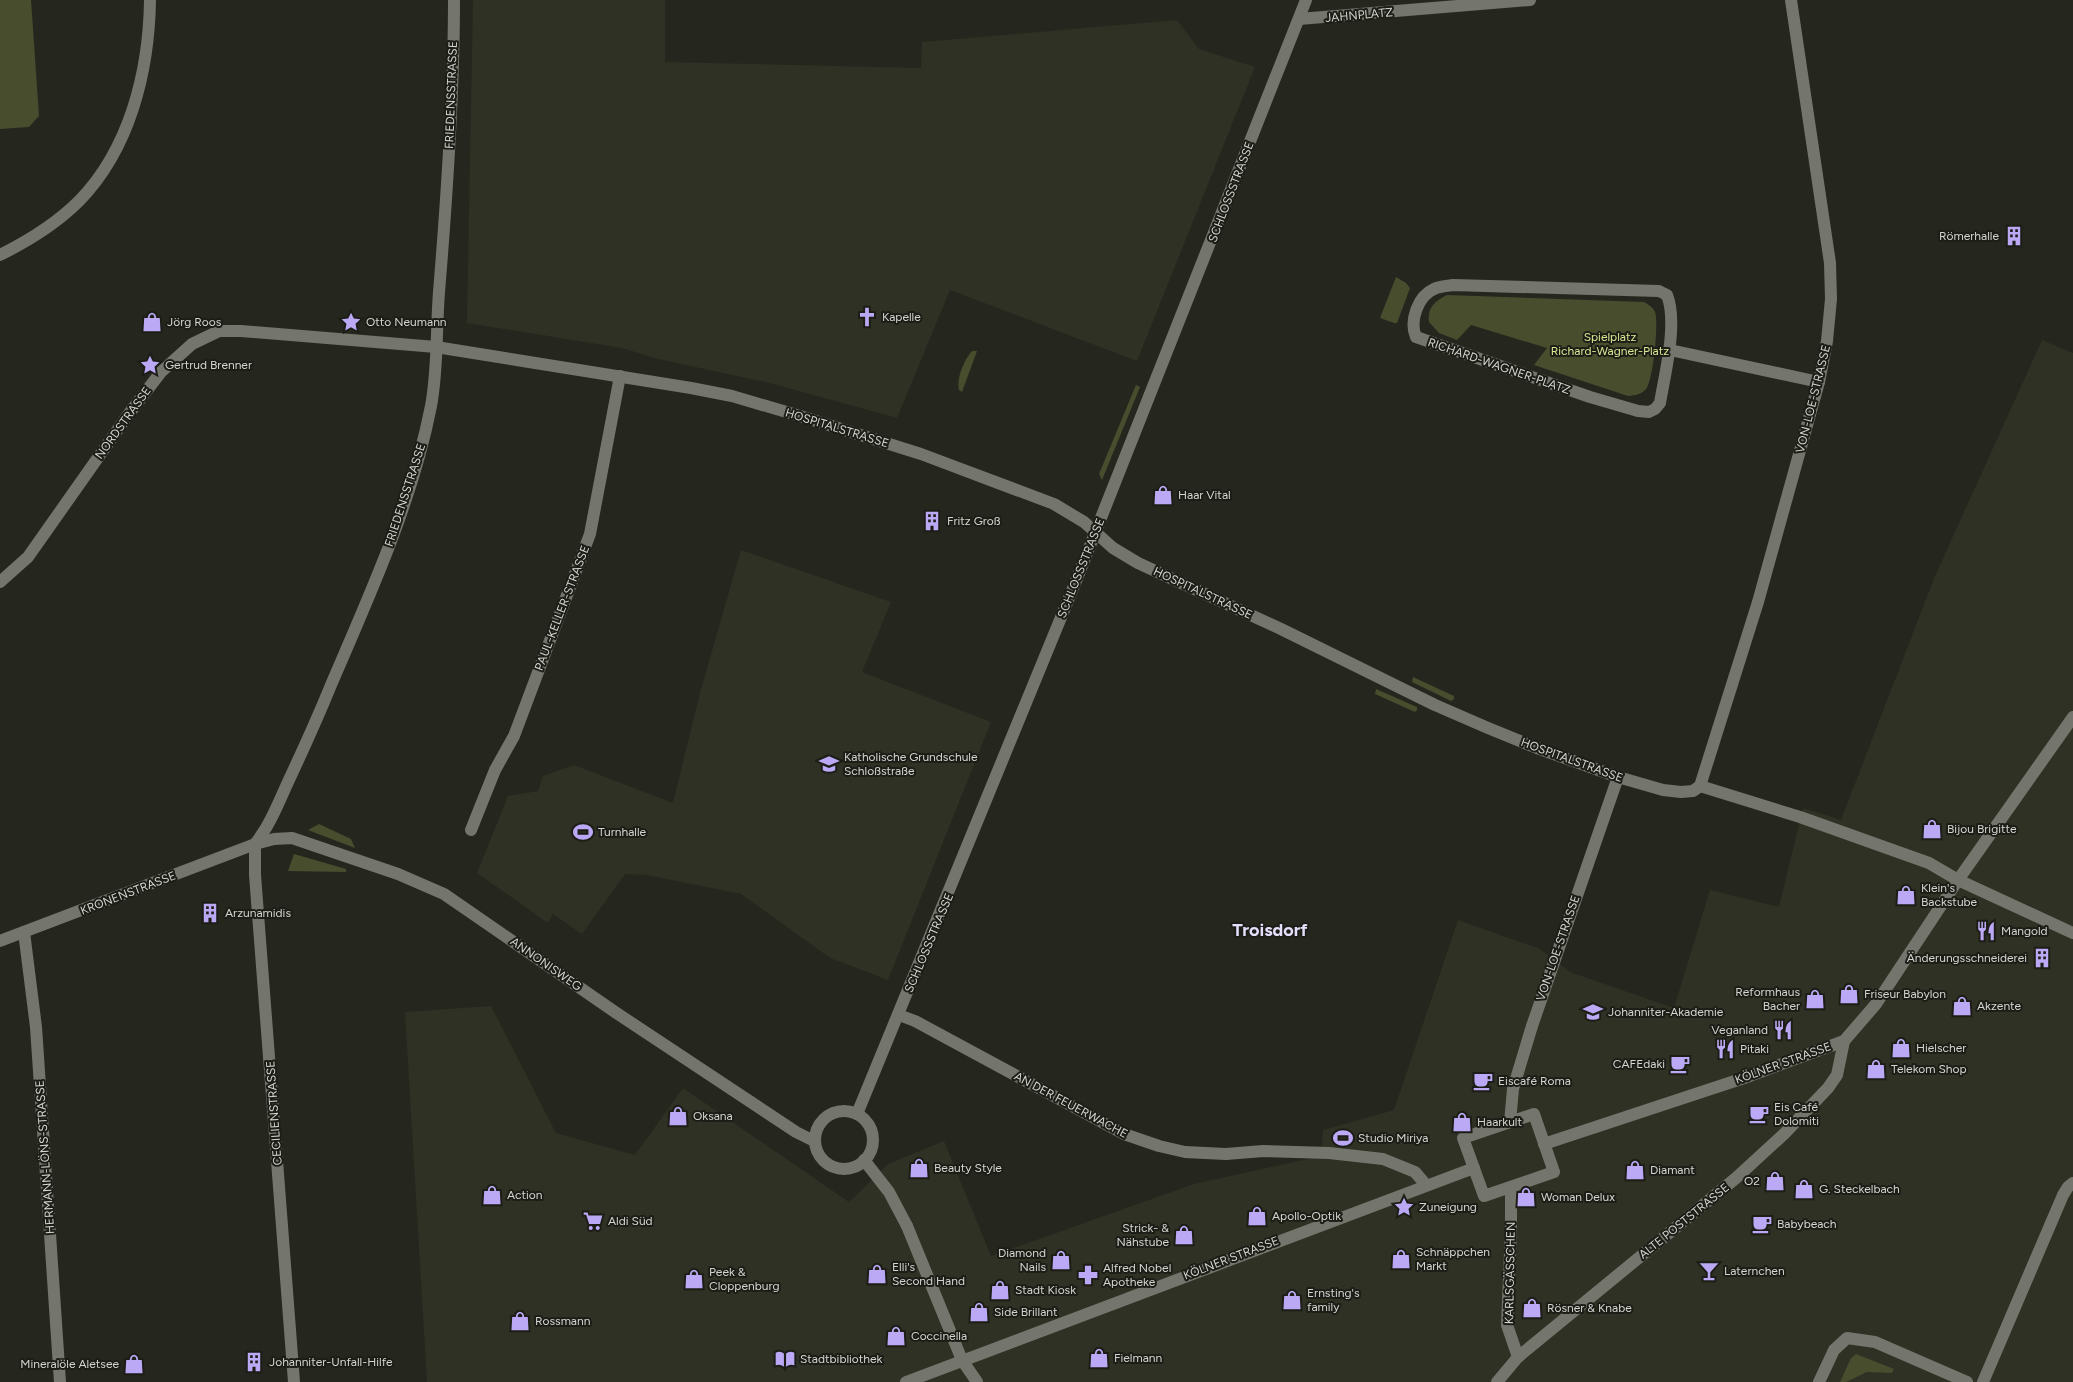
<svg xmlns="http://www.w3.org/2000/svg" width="2073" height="1382" font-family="Figtree,sans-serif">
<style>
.built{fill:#2e3123}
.green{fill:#484d2e}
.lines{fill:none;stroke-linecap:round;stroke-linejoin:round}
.pedestrian{stroke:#74766d;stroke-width:12}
.minor{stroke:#74766d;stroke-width:12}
.labels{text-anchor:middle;stroke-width:4;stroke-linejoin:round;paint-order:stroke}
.street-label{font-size:12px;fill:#d4d5d0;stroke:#1c1d16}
.poi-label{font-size:12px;fill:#d4d5d0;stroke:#1c1d16;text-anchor:start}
.park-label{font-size:12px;fill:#d9e692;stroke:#1c1d16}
.district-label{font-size:18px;font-weight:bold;fill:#e5dffc;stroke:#1c1d16}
</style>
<rect width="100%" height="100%" fill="#25271f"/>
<g class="built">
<polygon points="473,0 665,0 665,62 921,68 922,42 1177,20 1199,49 1255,67 1137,361 950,290 897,418 770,383 658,359 622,348 467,323"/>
<polygon points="2042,340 2073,353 2073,1382 427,1382 405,1012 491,1006 556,1133 635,1155 683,1088 849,1202 888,1164 944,1141 991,1256 1194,1184 1321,1156 1323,1130 1394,1110 1458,920 1540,949 1570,972 1674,1008 1710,890 1779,907 1803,808 1841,820 1935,576"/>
<polygon points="741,550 891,602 862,672 991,722 888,980 830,958 741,894 647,875 625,874 582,934 553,914 548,923 477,873 508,796 538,791 543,776 574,765 673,803 700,693"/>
</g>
<g class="green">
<polygon points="0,0 31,0 39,116 29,127 0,129"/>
<polygon points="1396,277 1406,283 1410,288 1397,323 1394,323 1380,318"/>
<path d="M1447 295 1644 302C1649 305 1653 307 1655 312 1659 322 1653 381 1646 389 1641 395 1635 395 1628 396L1534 365 1547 348 1471 325 1457 340 1439 333 1429 322C1427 308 1435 301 1447 295Z"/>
<path d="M972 351H977L962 392 959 390C956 379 964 360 972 351Z"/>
<polygon points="1136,385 1140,387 1102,480 1099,474"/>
<polygon points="1413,677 1454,696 1454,699 1451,701 1412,682"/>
<polygon points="1376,689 1417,707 1417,710 1415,712 1375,694"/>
<polygon points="319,824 351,839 355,848 308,830"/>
<polygon points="294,854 346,869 346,872 288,871"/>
<polygon points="1856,1354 1894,1369 1892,1373 1867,1372 1846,1382 1840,1382 1851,1358"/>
</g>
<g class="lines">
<g class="pedestrian">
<polyline points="1700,786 1800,817 1929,863 1958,880 2073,933"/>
<polygon points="1534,1114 1554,1172 1484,1196 1463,1138"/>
<polyline points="1510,1122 1513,1089 1532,1026"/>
<polyline points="1544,1144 1744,1078 1844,1041 1876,1004 1958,880 2073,717"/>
<polyline points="1226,1154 1263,1151 1329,1153 1383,1159 1415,1172 1426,1185"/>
<polyline points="1511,1187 1511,1229 1507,1325 1518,1357"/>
<polyline points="907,1226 962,1360 977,1382"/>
<polyline points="906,1382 1474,1168"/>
<polyline points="1497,1382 1518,1357 1736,1178 1784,1134 1828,1088 1837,1075 1844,1041"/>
</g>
<g class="minor">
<polyline points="1299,19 1530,0"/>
<path d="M0 255C28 241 57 223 79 201 130 149 149 71 150 0"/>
<path d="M1453 285 1659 291 1667 295C1678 323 1665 373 1660 403L1655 409 1649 412 1638 411 1590 397 1416 337C1409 321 1418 296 1434 289 1439 286 1447 286 1453 285Z"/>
<polyline points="1670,350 1819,382"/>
<polyline points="0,582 28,557 128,415 161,372 192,344 219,331 241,331 436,347 691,388 732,396 800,416 921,454 1054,504 1084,522 1113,548 1138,563 1281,629 1435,705 1488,728 1537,748 1618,777 1663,790 1681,792 1693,791 1700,786 1758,602 1819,382 1827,341 1831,299 1830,263 1791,0"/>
<polyline points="471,830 495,770 514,736 590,534 620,376"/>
<path d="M255 844C270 825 278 804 288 782 303 750 318 717 331 685 370 594 412 503 431 406 438 369 436 330 439 292 447 195 454 97 454 0"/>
<polyline points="255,844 255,875 294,1382"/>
<polyline points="24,932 36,1027 60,1382"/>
<polyline points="0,941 255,844 274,839 292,838 398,874 444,894 615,1012 796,1132 814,1141"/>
<polyline points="899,1015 915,1021 1124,1134 1159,1146 1185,1152 1226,1154"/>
<polyline points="1532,1026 1618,777"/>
<circle cx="844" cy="1140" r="29"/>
<polyline points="857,1114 1078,576 1306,0"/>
<polyline points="864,1160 889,1192 907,1226"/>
<polyline points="1819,1382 1834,1350 1847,1338 1875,1342 1967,1382"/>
<polyline points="1983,1382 2063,1195 2068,1187 2073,1183"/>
</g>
</g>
<defs>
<symbol id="building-bare" viewBox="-9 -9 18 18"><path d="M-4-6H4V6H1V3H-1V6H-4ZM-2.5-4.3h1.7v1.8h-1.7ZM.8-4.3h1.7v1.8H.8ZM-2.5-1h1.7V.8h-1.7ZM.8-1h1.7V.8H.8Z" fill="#bca9f5" stroke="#1c1d16" stroke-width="2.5" paint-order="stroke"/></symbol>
<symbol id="church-bare" viewBox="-9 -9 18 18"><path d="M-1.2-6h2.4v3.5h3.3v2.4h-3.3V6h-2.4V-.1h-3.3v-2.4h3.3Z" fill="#bca9f5" stroke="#1c1d16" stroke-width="2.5" paint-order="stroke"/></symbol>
<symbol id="shop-bare" viewBox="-9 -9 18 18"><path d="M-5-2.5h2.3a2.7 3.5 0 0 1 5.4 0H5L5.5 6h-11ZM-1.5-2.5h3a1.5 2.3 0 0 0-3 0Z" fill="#bca9f5" stroke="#1c1d16" stroke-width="2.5" paint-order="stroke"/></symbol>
<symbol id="sight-bare" viewBox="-9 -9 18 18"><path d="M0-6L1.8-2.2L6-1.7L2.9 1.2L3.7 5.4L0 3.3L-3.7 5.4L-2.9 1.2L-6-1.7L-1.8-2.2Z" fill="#bca9f5" stroke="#1c1d16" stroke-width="2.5" paint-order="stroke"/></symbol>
<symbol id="school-bare" viewBox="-9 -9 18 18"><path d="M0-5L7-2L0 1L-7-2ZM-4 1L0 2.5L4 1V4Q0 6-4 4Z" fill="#bca9f5" stroke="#1c1d16" stroke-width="2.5" paint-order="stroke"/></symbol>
<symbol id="stadium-bare" viewBox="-9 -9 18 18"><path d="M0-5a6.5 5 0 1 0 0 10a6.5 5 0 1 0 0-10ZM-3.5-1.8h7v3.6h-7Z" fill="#bca9f5" stroke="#1c1d16" stroke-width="2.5" paint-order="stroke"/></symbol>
<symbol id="restaurant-bare" viewBox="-9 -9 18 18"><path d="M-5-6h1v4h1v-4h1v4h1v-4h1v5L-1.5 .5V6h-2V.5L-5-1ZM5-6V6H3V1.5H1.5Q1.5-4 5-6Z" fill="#bca9f5" stroke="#1c1d16" stroke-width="2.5" paint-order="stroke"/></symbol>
<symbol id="cafe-bare" viewBox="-9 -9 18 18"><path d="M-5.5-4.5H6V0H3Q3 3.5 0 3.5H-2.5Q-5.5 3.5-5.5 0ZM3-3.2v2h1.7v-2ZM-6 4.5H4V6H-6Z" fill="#bca9f5" stroke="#1c1d16" stroke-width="2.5" paint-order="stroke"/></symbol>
<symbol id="supermarket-bare" viewBox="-9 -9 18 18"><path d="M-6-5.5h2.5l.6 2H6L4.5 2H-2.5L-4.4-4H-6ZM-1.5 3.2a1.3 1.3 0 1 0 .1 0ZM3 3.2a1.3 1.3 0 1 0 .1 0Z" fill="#bca9f5" stroke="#1c1d16" stroke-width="2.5" paint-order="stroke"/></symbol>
<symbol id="bar-bare" viewBox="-9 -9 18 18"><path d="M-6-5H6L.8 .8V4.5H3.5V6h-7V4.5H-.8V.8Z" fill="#bca9f5" stroke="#1c1d16" stroke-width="2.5" paint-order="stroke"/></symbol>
<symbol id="pharmacy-bare" viewBox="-9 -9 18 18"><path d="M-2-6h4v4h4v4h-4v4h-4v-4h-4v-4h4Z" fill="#bca9f5" stroke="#1c1d16" stroke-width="2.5" paint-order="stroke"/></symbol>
<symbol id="library-bare" viewBox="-9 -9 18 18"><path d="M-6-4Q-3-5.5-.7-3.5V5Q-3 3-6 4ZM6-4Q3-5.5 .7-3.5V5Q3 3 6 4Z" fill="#bca9f5" stroke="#1c1d16" stroke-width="2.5" paint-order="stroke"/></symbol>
</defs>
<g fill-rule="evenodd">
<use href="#building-bare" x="2000" y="222" width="28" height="28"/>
<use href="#church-bare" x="853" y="303" width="28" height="28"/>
<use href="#shop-bare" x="138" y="308" width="28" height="28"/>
<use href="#sight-bare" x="337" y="308" width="28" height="28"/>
<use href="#sight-bare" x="136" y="351" width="28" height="28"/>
<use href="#shop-bare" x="1149" y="481" width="28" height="28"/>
<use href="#building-bare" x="918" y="507" width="28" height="28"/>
<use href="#school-bare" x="815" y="750" width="28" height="28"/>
<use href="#shop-bare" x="1918" y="815" width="28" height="28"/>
<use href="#stadium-bare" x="569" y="818" width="28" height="28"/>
<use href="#shop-bare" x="1892" y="881" width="28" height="28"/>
<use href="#building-bare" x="196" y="899" width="28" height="28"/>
<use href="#restaurant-bare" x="1972" y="917" width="28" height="28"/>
<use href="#building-bare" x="2028" y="944" width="28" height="28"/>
<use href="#shop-bare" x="1835" y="980" width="28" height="28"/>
<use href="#shop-bare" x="1801" y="985" width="28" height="28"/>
<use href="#shop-bare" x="1948" y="992" width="28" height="28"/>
<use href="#school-bare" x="1579" y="998" width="28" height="28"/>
<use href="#restaurant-bare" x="1769" y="1016" width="28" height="28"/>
<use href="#shop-bare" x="1887" y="1034" width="28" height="28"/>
<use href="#restaurant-bare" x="1711" y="1035" width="28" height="28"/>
<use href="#cafe-bare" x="1666" y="1050" width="28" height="28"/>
<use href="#shop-bare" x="1862" y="1055" width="28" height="28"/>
<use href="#cafe-bare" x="1469" y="1067" width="28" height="28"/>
<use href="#cafe-bare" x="1745" y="1100" width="28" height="28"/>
<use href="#shop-bare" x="664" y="1102" width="28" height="28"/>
<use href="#shop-bare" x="1448" y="1108" width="28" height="28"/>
<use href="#stadium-bare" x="1329" y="1124" width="28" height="28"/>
<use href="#shop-bare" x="905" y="1154" width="28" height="28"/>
<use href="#shop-bare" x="1621" y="1156" width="28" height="28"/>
<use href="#shop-bare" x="1761" y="1167" width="28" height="28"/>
<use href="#shop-bare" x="1790" y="1175" width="28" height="28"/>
<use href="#shop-bare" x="478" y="1181" width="28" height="28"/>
<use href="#shop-bare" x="1512" y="1183" width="28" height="28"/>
<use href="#sight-bare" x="1390" y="1193" width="28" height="28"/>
<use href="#shop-bare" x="1243" y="1202" width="28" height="28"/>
<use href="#supermarket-bare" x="579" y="1207" width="28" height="28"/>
<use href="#cafe-bare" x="1748" y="1210" width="28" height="28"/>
<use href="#shop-bare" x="1170" y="1221" width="28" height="28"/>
<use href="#shop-bare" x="1387" y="1245" width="28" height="28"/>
<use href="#shop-bare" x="1047" y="1246" width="28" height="28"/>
<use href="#bar-bare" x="1695" y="1257" width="28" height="28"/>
<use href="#shop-bare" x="863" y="1260" width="28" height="28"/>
<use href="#pharmacy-bare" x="1074" y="1261" width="28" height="28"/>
<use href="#shop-bare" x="680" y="1265" width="28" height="28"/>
<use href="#shop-bare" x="986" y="1276" width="28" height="28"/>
<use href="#shop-bare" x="1278" y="1286" width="28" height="28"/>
<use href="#shop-bare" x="1518" y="1294" width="28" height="28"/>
<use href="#shop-bare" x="965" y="1298" width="28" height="28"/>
<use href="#shop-bare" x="506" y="1307" width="28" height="28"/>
<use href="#shop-bare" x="882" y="1322" width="28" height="28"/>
<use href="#shop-bare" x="1085" y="1344" width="28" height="28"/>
<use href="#library-bare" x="771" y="1345" width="28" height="28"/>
<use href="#building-bare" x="240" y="1348" width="28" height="28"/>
<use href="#shop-bare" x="120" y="1350" width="28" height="28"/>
</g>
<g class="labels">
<g class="street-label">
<text transform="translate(1359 15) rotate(-5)" y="4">JAHNPLATZ</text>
<text transform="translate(451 95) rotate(-88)" y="4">FRIEDENSSTRASSE</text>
<text transform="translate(1231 192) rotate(-69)" y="4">SCHLOSSSTRASSE</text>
<text transform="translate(1499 366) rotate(19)" y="4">RICHARD-WAGNER-PLATZ</text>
<text transform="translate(1813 399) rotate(-76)" y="4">VON-LOE-STRASSE</text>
<text transform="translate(123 423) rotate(-54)" y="4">NORDSTRASSE</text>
<text transform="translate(837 428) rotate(17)" y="4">HOSPITALSTRASSE</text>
<text transform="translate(405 495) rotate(-72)" y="4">FRIEDENSSTRASSE</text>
<text transform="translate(1081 568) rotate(-68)" y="4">SCHLOSSSTRASSE</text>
<text transform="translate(1203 593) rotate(25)" y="4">HOSPITALSTRASSE</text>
<text transform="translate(562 608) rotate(-69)" y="4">PAUL-KELLER-STRASSE</text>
<text transform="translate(1572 760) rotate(20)" y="4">HOSPITALSTRASSE</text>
<text transform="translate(128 893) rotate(-21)" y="4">KRONENSTRASSE</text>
<text transform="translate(929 943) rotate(-67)" y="4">SCHLOSSSTRASSE</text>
<text transform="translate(1558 948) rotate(-71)" y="4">VON-LOE-STRASSE</text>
<text transform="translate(546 964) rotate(35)" y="4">ANNONISWEG</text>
<text transform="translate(1783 1063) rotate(-20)" y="4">KÖLNER STRASSE</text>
<text transform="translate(1071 1105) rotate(28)" y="4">AN DER FEUERWACHE</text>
<text transform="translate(274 1113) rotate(-94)" y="4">CECILIENSTRASSE</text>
<text transform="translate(45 1157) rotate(-94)" y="4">HERMANN-LÖNS-STRASSE</text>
<text transform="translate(1684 1221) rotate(-39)" y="4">ALTE POSTSTRASSE</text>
<text transform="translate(1231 1258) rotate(-21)" y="4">KÖLNER STRASSE</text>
<text transform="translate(1510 1273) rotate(-89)" y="4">KARLSGÄSSCHEN</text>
</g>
<g class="poi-label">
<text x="1999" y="240" text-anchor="end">Römerhalle</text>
<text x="882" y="321">Kapelle</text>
<text x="167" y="326">Jörg Roos</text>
<text x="366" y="326">Otto Neumann</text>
<text x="165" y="369">Gertrud Brenner</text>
<text x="1178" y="499">Haar Vital</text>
<text x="947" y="525">Fritz Groß</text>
<text x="844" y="761">Katholische Grundschule<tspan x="844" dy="14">Schloßstraße</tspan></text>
<text x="1947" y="833">Bijou Brigitte</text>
<text x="598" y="836">Turnhalle</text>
<text x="1921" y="892">Klein's<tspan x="1921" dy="14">Backstube</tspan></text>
<text x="225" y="917">Arzunamidis</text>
<text x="2001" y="935">Mangold</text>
<text x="2027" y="962" text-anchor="end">Änderungsschneiderei</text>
<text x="1800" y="996" text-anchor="end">Reformhaus<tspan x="1800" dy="14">Bacher</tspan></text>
<text x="1864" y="998">Friseur Babylon</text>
<text x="1977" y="1010">Akzente</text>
<text x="1608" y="1016">Johanniter-Akademie</text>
<text x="1768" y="1034" text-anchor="end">Veganland</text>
<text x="1916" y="1052">Hielscher</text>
<text x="1740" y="1053">Pitaki</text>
<text x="1665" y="1068" text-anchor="end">CAFEdaki</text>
<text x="1891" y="1073">Telekom Shop</text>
<text x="1498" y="1085">Eiscafé Roma</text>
<text x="1774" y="1111">Eis Café<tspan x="1774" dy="14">Dolomiti</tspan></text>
<text x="693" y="1120">Oksana</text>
<text x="1477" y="1126">Haarkult</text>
<text x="1358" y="1142">Studio Miriya</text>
<text x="934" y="1172">Beauty Style</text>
<text x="1650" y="1174">Diamant</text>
<text x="1760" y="1185" text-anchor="end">O2</text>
<text x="1819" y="1193">G. Steckelbach</text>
<text x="507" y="1199">Action</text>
<text x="1541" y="1201">Woman Delux</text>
<text x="1419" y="1211">Zuneigung</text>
<text x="1272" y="1220">Apollo-Optik</text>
<text x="608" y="1225">Aldi Süd</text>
<text x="1777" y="1228">Babybeach</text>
<text x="1169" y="1232" text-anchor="end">Strick- &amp;<tspan x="1169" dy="14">Nähstube</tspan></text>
<text x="1416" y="1256">Schnäppchen<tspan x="1416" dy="14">Markt</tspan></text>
<text x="1046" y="1257" text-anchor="end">Diamond<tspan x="1046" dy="14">Nails</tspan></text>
<text x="892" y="1271">Elli's<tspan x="892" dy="14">Second Hand</tspan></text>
<text x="1103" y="1272">Alfred Nobel<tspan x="1103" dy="14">Apotheke</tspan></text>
<text x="1724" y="1275">Laternchen</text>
<text x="709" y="1276">Peek &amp;<tspan x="709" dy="14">Cloppenburg</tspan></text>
<text x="1015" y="1294">Stadt Kiosk</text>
<text x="1307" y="1297">Ernsting's<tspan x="1307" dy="14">family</tspan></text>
<text x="1547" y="1312">Rösner &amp; Knabe</text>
<text x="994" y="1316">Side Brillant</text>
<text x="535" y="1325">Rossmann</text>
<text x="911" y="1340">Coccinella</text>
<text x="1114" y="1362">Fielmann</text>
<text x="800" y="1363">Stadtbibliothek</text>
<text x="269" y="1366">Johanniter-Unfall-Hilfe</text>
<text x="119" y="1368" text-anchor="end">Mineralöle Aletsee</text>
</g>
<g class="park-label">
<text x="1610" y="341">Spielplatz<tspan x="1610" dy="14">Richard-Wagner-Platz</tspan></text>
</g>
<g class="district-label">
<text x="1270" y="936">Troisdorf</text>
</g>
</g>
</svg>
